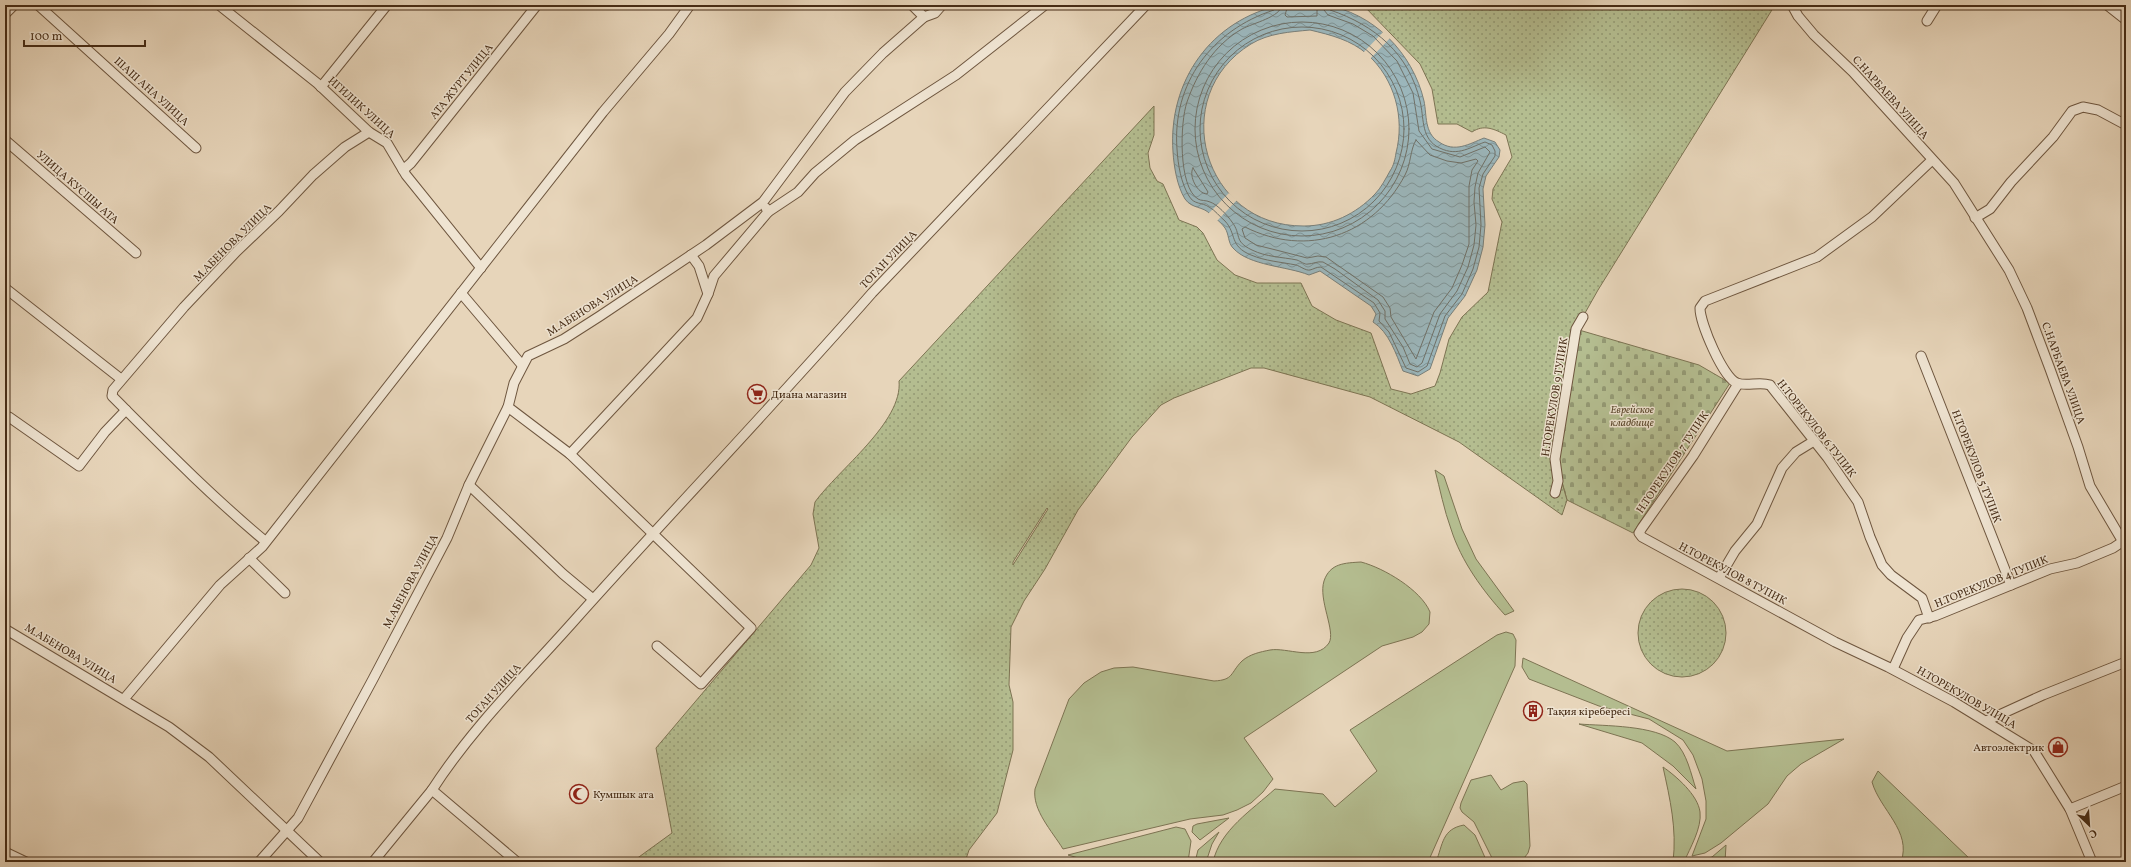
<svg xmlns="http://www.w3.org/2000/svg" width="2131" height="867" font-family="Vollkorn,serif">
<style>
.grass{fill:#b4bd90;stroke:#7d7453}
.cemetery{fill:url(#cemetery-stones);stroke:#7d7453}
.park{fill:url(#park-dots);stroke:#7d7453;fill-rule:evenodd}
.water{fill:url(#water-waves);stroke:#797f79;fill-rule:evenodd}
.pier{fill:#e7d5ba}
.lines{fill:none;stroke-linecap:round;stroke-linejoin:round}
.shore{stroke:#707168;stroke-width:1}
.street-casing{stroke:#6e563f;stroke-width:11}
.street{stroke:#efe4d2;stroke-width:9}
.labels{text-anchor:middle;stroke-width:3;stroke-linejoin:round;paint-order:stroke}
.street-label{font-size:11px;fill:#462c16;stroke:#efe4d2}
.poi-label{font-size:11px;fill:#462c16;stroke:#efe4d2;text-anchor:start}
.park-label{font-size:11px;font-style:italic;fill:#5c492e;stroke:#efe4d2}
</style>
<defs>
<pattern id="cemetery-stones" width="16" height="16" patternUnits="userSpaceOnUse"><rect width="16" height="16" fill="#b4bd90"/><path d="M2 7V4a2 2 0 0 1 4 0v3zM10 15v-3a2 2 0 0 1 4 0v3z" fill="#949a75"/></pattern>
<pattern id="park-dots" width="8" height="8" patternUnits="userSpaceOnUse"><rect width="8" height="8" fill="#b4bd90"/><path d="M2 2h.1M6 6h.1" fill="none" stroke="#949a75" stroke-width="1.8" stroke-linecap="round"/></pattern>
<pattern id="water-waves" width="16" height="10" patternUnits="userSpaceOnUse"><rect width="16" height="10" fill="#9bb6bb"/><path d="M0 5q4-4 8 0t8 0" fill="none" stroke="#809497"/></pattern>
</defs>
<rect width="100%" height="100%" fill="#e7d5ba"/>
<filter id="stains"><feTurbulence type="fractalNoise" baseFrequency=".005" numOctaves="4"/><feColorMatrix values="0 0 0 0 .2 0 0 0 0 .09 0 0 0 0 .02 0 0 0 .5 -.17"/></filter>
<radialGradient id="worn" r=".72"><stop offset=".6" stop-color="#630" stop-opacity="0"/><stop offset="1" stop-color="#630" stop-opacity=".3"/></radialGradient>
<g class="grass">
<path d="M1435 470 1444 476 1462 529 1476 559 1514 611 1505 615C1483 591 1461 561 1451 529 1444 510 1440 489 1435 470Z"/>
<path d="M1361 562C1384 568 1421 590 1430 612L1429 624 1422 632 1413 637 1382 646 1244 738 1273 779 1263 792 1251 803 1237 810 1223 815 1190 819 1063 849C1052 831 1032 810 1035 789L1069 699 1084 683 1101 672 1114 668 1133 667 1214 681C1234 680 1230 673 1242 661 1250 654 1260 652 1270 650 1287 647 1316 662 1329 643 1336 631 1318 600 1324 581 1330 563 1345 563 1361 562Z"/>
<path d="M1506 632 1513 634 1516 640 1515 666 1428 862H1213C1220 830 1252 810 1275 789L1323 794 1335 807 1377 771 1350 730 1497 635Z"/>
<polygon points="1523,658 1727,751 1844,739 1801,764 1787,776 1768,804 1721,843 1705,853 1692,856 1706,819 1706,801 1702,779 1693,755 1683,740 1649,719 1599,706 1529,679 1522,667"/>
<path d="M1579 724C1605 726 1655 725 1675 742 1687 753 1691 774 1696 789L1673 766 1642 743Z"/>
<path d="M1663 767C1676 776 1698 795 1700 812 1702 828 1690 848 1684 862H1673C1677 829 1670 799 1663 767Z"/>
<path d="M1878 771 1971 860 1968 862H1901C1912 831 1880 810 1872 782Z"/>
<polygon points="1491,775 1501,790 1513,783 1524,781 1527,784 1530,846 1528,853 1521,862 1494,862 1474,822 1462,812 1460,808 1461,803 1471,780"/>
<polygon points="1229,818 1200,840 1192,832 1193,826 1197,824"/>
<path d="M1464 825 1475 835 1487 862H1436C1443 844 1442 829 1464 825Z"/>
<polygon points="1176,827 1185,829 1191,841 1188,862 1092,862 1068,855"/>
<polygon points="1219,832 1212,844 1206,862 1195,862 1198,850"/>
<polygon points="1726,845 1725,862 1693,862 1712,857"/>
</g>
<polygon class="cemetery" points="1579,330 1699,365 1730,383 1633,533 1567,500 1558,467"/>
<g class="park">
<path d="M1363 5H1775L1598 290 1576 329 1555 459 1567 500 1562 515 1459 442 1370 397 1264 368H1251L1174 398 1161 405 1132 437 1078 510 1045 569 1024 601 1011 627 1009 685 1013 702V750L997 813 969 850 965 862H632L672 833 656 748 811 565 819 548 813 514 815 502C838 470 903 422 899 381L1154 106V135L1148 153 1150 168 1157 181 1163 184 1179 220 1197 227 1203 233 1217 260 1235 275 1257 283H1301L1312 306 1336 320 1371 333 1391 389 1411 394 1435 386 1440 373 1449 339 1462 317 1488 292 1502 222 1492 199 1493 189 1512 157 1506 135C1494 129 1484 124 1472 132L1457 124H1438L1432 89 1420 64ZM1047 508 1048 509 1013 565V562Z"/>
<circle cx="1682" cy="633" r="44"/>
</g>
<path class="water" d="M1281 5C1295 5 1310 3 1324 5 1373 12 1413 53 1424 101 1427 115 1424 133 1439 142 1455 153 1469 144 1484 138L1495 142 1500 150 1499 157 1486 176 1483 189 1485 225 1483 247 1477 270 1465 296 1448 318 1430 369 1418 376 1403 371C1396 354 1389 332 1373 322L1376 314 1371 306 1320 271 1309 275C1287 266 1249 266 1233 248 1228 243 1229 234 1225 228 1222 223 1215 218 1210 214 1203 206 1192 209 1185 199 1177 186 1174 167 1173 152 1168 81 1211 20 1281 5ZM1310 30C1331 35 1351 40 1367 54 1395 79 1405 118 1396 153 1395 159 1394 165 1390 171 1386 178 1381 188 1375 194 1356 214 1331 226 1304 226 1203 227 1166 96 1251 44 1269 33 1290 32 1310 30Z"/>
<g class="pier">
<polygon points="1384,31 1391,37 1369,60 1362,54"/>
<polygon points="1229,193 1237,200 1216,222 1208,214"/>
</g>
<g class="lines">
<g class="shore">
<path d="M1276 5 1274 10C1212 30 1172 83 1177 149 1178 165 1181 183 1189 196 1194 205 1202 202 1209 207 1215 210 1220 217 1225 221 1237 234 1229 246 1251 255 1265 261 1281 262 1296 265 1300 266 1306 271 1310 270 1314 269 1316 267 1321 267L1374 303 1380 313 1379 321 1389 332 1406 368 1418 372 1427 366 1445 316 1462 294 1473 269 1479 247 1481 225 1479 188 1483 174 1495 156V151L1492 145 1485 142C1468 148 1456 158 1436 146 1421 136 1424 117 1420 101 1409 54 1375 25 1330 10L1328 5"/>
<path d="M1282 5C1281 17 1253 23 1242 29 1214 45 1197 73 1187 102 1180 122 1178 187 1198 199 1201 201 1206 200 1210 202 1217 204 1228 216 1232 222 1242 235 1233 241 1252 250 1266 257 1282 257 1297 260 1300 261 1305 265 1308 264 1313 264 1317 261 1323 262L1335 269 1378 300 1385 311V319L1403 347 1410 364 1417 367 1422 363 1440 314 1457 291 1468 267 1474 245 1476 225 1474 202 1475 187 1478 173 1490 152 1485 147 1460 157 1432 149 1419 131 1413 93 1397 61 1373 36 1353 24 1328 15 1324 10 1323 5"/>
<polyline points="1288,5 1285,15 1287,17 1317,16 1317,5"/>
<circle cx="1302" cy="129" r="107"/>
<circle cx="1302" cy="129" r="102"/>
<path d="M1416 140 1430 155 1447 161 1461 163 1476 159 1478 161 1472 170 1469 186V244L1462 265 1452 288 1434 312 1416 359 1391 317 1390 308 1383 297 1326 257 1318 256 1307 258 1276 250 1256 245 1245 238 1242 229 1245 227C1307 258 1373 236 1405 175 1411 164 1410 150 1416 140Z"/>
<path d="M1193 168 1208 192 1207 194C1198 194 1188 176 1193 168Z"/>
</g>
<defs>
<g id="street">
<polyline points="38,5 196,148"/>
<polyline points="219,5 317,83 369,132 387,143 406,175 481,268"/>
<polyline points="912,5 924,17"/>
<polyline points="1792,5 1798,16 1814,35 1853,72 1954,183 2009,270 2027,308 2050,369 2078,447 2090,486 2126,547"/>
<polyline points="2107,5 2126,20"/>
<polyline points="5,14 14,5"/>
<polyline points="1927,21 1937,5"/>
<polyline points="321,87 387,5"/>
<polyline points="5,140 136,253"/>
<polyline points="403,170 411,163 537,5"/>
<polyline points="768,212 798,192 815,173 855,140 956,75 1045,5"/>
<polyline points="1975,218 1990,209 2011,182 2053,137 2072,111 2083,107 2098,110 2126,125"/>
<polyline points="691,255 699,266 708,294"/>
<polyline points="5,288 121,379"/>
<polyline points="461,293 522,365"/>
<polyline points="1921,356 2011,585"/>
<polyline points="1738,384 1693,456 1642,528 1639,533 1642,537 1835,642 1888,667 1954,702 2034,751 2070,809 2092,862"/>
<polyline points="508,407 570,454 751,628 701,684 657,646"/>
<polyline points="9,417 79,466 105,432 126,410"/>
<polyline points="570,454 697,318 708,294 714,276 768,212 766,208"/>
<polyline points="469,485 563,574 593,599"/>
<polyline points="1555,493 1558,481 1555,459 1576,329 1583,317"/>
<path d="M265 541C211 496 161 445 112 396L113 390 184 307 237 251 279 211 313 175 345 147 369 132"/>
<polyline points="249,558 285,593"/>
<polyline points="1719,578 1735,551 1757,524 1782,468 1796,452 1814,441"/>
<path d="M1929 618 1922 598 1891 575 1882 565 1870 537 1858 502 1827 457 1770 385C1759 381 1747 387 1737 383 1723 378 1700 323 1700 308L1705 301 1817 257 1872 217 1932 160"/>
<polyline points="5,629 169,727 209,757 320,862"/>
<polyline points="1893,669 1907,638 1919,620 1935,616 2050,569 2077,563 2113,548 2122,542"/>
<polyline points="124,699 220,585 262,547 603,112 669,34 690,5"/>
<polyline points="1986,721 2043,695 2126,662"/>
<polyline points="2070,809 2126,786"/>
<polyline points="5,852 26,862"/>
<polyline points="259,862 298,818 373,679 447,538 469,485 508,407 514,383 528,356 564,339 600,316 706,245 763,202 845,92 883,53 924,17 935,13 942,5"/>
<polyline points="373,862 432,790"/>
<path d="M517 862 432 790C472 728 524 677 573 622 672 511 774 405 872 293L1146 5"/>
</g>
</defs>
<use href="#street" class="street-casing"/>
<use href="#street" class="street"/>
</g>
<defs>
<symbol id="supermarket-ring" viewBox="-11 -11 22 22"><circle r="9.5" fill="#efe4d2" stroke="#8f2418" stroke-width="1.5"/><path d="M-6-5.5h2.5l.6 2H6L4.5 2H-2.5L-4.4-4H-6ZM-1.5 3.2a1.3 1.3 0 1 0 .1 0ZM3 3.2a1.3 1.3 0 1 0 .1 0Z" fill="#8f2418"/></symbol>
<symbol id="building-ring" viewBox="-11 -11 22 22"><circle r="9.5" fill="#efe4d2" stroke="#8f2418" stroke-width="1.5"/><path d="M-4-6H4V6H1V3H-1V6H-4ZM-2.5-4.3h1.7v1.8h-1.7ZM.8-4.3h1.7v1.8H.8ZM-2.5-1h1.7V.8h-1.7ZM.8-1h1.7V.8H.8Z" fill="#8f2418"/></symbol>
<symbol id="shop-ring" viewBox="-11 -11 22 22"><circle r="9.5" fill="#efe4d2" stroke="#8f2418" stroke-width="1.5"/><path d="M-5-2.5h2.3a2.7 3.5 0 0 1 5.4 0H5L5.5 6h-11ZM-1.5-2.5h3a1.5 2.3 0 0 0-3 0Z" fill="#8f2418"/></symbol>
<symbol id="mosque-ring" viewBox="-11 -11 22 22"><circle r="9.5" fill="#efe4d2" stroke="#8f2418" stroke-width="1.5"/><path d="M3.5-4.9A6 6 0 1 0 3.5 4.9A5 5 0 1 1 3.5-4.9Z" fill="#8f2418"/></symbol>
</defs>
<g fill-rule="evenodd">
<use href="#supermarket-ring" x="746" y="383" width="22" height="22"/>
<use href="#building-ring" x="1522" y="700" width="22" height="22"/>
<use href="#shop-ring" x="2047" y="736" width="22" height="22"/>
<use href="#mosque-ring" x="568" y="783" width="22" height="22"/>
</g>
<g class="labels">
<g class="street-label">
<text transform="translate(461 81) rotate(-51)" y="4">АТА ЖУРТ УЛИЦА</text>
<text transform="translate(152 91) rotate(42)" y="4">ШАШ АНА УЛИЦА</text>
<text transform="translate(1891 97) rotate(48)" y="4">С.НАРБАЕВА УЛИЦА</text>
<text transform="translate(362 107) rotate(42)" y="4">ИГИЛИК УЛИЦА</text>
<text transform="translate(78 187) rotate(41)" y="4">УЛИЦА КУСШЫ АТА</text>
<text transform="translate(232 242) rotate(-45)" y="4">М.АБЕНОВА УЛИЦА</text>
<text transform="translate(888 259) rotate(-46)" y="4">ТОГАН УЛИЦА</text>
<text transform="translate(592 305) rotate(-32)" y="4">М.АБЕНОВА УЛИЦА</text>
<text transform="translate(2064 373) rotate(70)" y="4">С.НАРБАЕВА УЛИЦА</text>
<text transform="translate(1554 397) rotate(-81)" y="4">Н.ТОРЕКУЛОВ 9 ТУПИК</text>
<text transform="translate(1817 428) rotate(52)" y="4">Н.ТОРЕКУЛОВ 6 ТУПИК</text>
<text transform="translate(1672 462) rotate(-56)" y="4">Н.ТОРЕКУЛОВ 7 ТУПИК</text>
<text transform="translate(1977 466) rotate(69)" y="4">Н.ТОРЕКУЛОВ 5 ТУПИК</text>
<text transform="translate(1733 573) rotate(28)" y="4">Н.ТОРЕКУЛОВ 8 ТУПИК</text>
<text transform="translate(410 581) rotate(-62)" y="4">М.АБЕНОВА УЛИЦА</text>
<text transform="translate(1991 581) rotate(-22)" y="4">Н.ТОРЕКУЛОВ 4 ТУПИК</text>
<text transform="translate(71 653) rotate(31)" y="4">М.АБЕНОВА УЛИЦА</text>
<text transform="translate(493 693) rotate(-48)" y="4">ТОГАН УЛИЦА</text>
<text transform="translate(1967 697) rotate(30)" y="4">Н.ТОРЕКУЛОВ УЛИЦА</text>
</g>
<g class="poi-label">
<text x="771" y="398">Диана магазин</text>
<text x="1547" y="715">Тақия кіребересі</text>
<text x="2044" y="751" text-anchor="end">Автоэлектрик</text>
<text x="593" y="798">Кумшык ата</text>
</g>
<g class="park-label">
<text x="1632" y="413">Еврейское<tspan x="1632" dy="13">кладбище</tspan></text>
</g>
</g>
<rect width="2131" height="867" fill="none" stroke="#e7d5ba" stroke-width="20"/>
<rect x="6" y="6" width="2119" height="855" fill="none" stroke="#462c16" stroke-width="2"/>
<rect x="10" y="10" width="2111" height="847" fill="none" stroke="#462c16"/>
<g transform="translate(2089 825) rotate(155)" stroke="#efe4d2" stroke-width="3" paint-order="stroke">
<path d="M0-3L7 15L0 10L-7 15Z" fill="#462c16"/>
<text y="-6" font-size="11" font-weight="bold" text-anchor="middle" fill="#462c16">С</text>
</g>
<path d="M24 40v6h121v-6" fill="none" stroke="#462c16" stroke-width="2"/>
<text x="30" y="40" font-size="12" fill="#462c16" stroke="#efe4d2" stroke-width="3" paint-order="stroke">100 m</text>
<rect width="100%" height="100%" filter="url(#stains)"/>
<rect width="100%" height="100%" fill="url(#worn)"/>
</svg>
